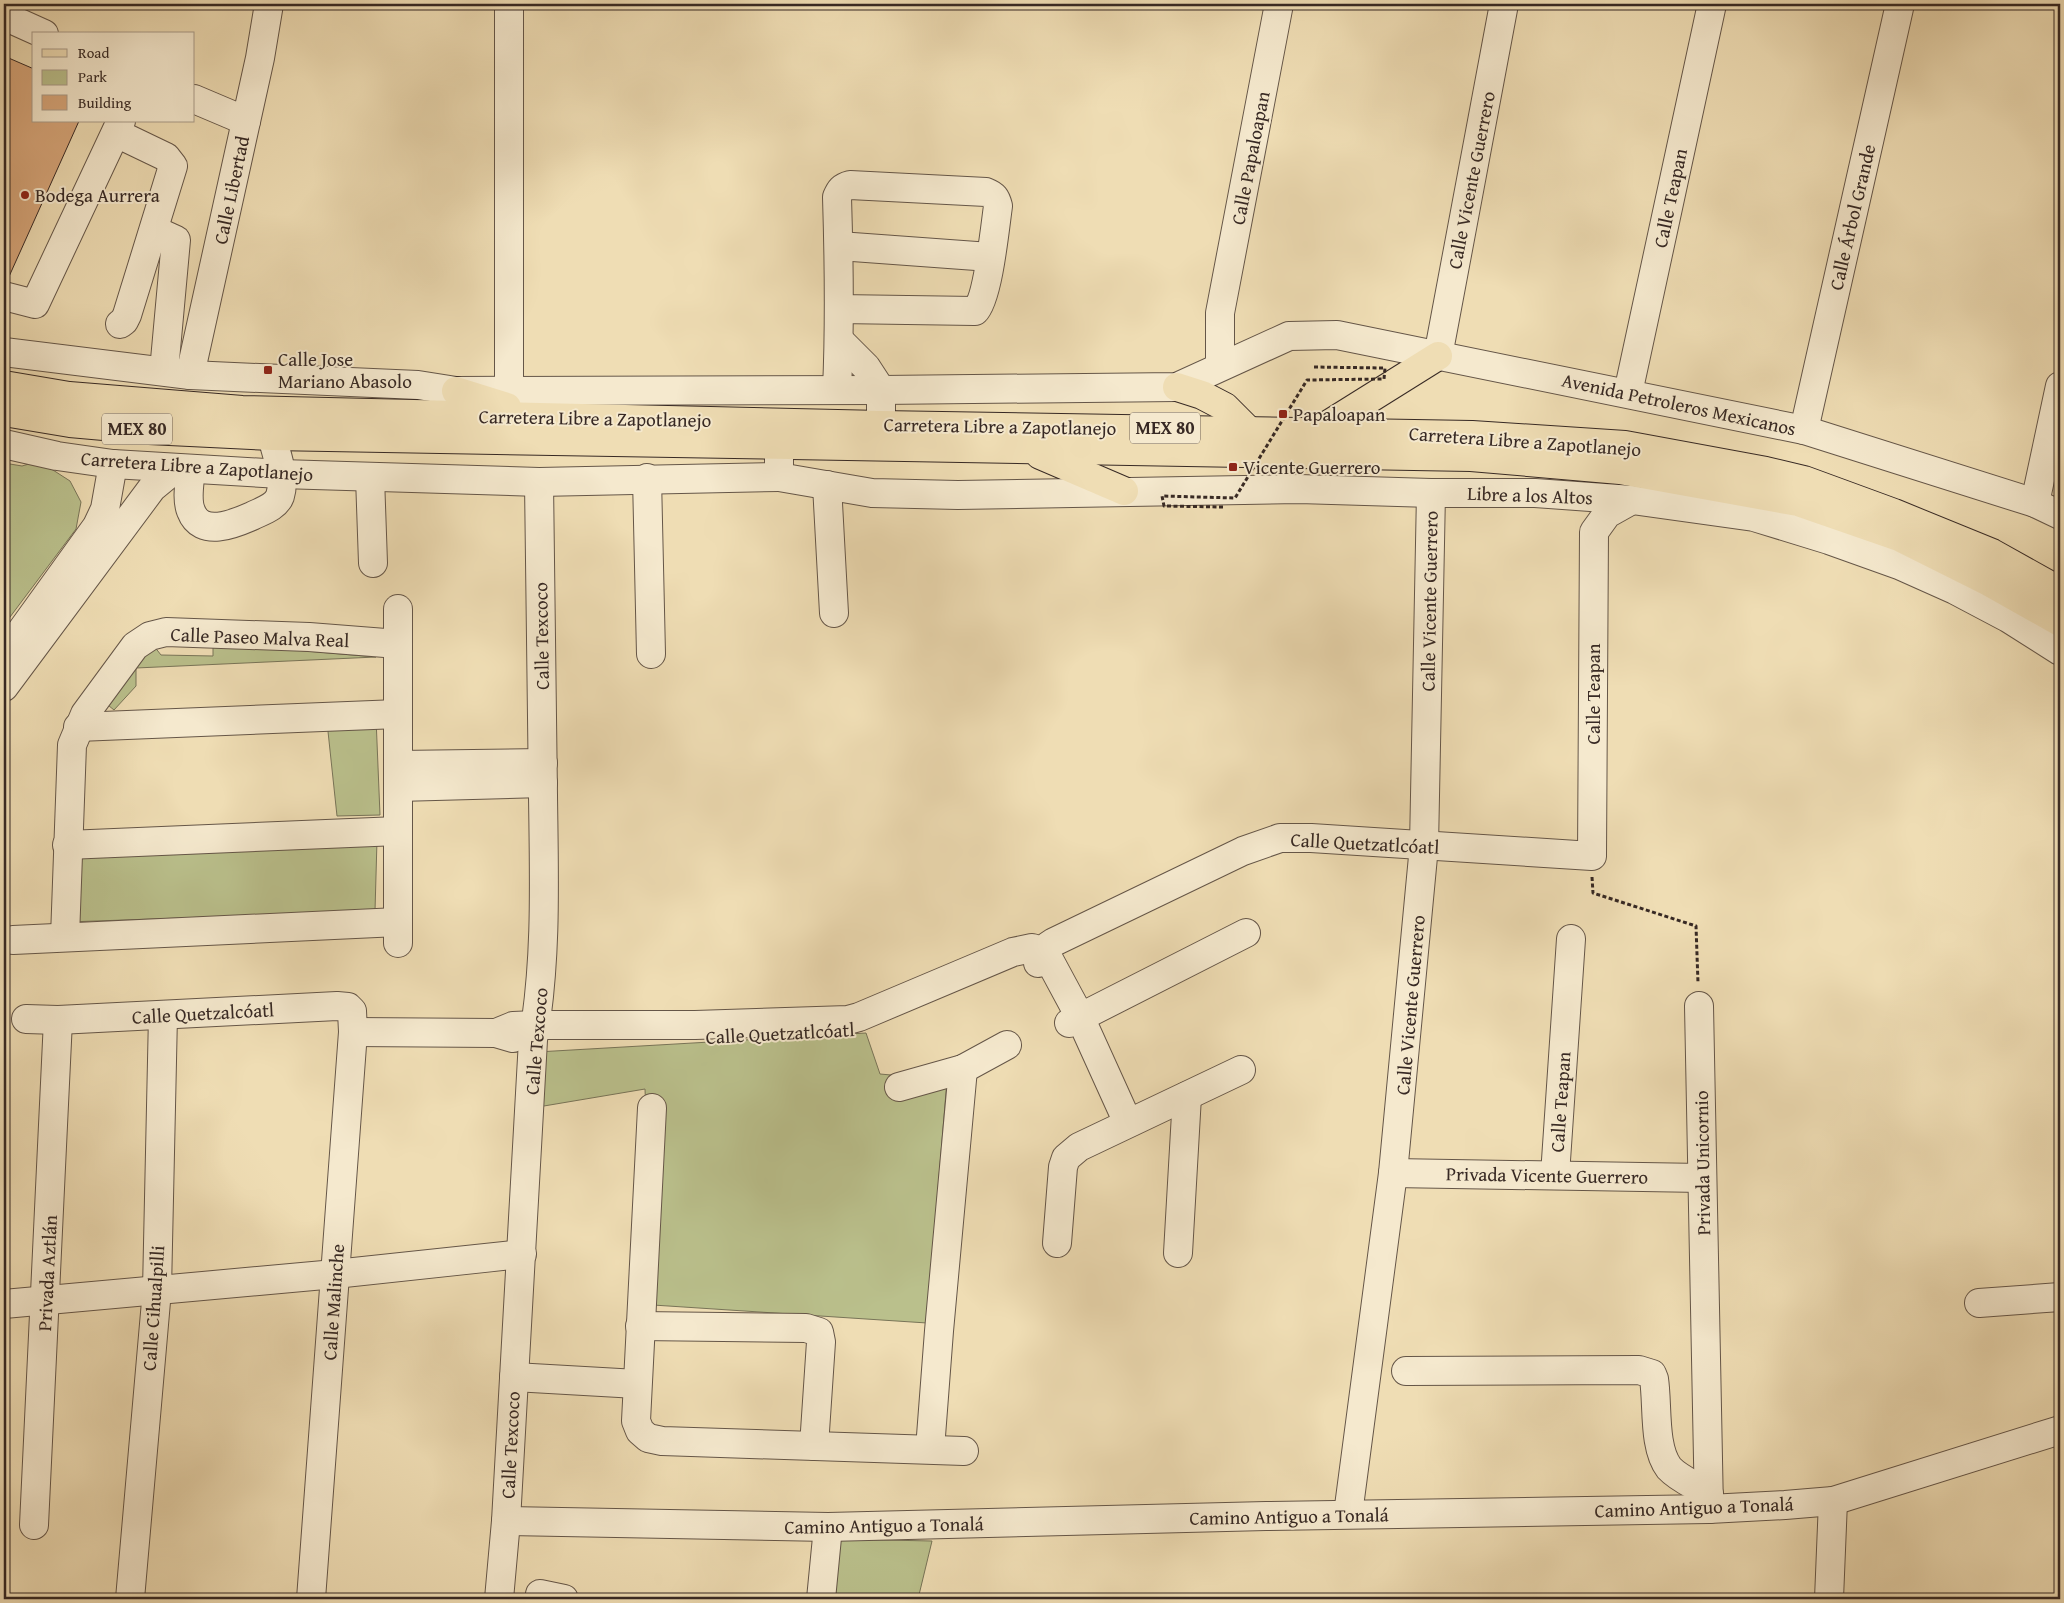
<svg xmlns="http://www.w3.org/2000/svg" width="2064" height="1603" font-family="'Gentium Book Plus',serif">
<style>
.green{fill:#bac08c;stroke:#787458}
.building{fill:#d7a67a;stroke:#372924}
.lines{fill:none;stroke-linecap:round;stroke-linejoin:round}
.minor-casing{stroke:#655648;stroke-width:30}
.major-casing{stroke:#372924;stroke-width:30}
.path{stroke:#372924;stroke-width:3;stroke-dasharray:4 2.5;stroke-linecap:butt}
.minor{stroke:#f5e9ce;stroke-width:28}
.major{stroke:#efddb4;stroke-width:28}
.path-bridge{stroke:#372924;stroke-width:3;stroke-dasharray:4 2.5;stroke-linecap:butt}
.poi-dot{fill:#8f2418;stroke:#f5e9ce;stroke-width:2}
.labels{text-anchor:middle;stroke-width:4;stroke-linejoin:round;paint-order:stroke}
.shield{fill:#f5e9ce;stroke:#706357;stroke-width:1}
.shield-label{font-size:18px;font-weight:bold;fill:#372924}
.street-label{font-size:19px;fill:#372924;stroke:#f5e9ce}
.poi-label{font-size:19px;fill:#372924;stroke:#f5e9ce;text-anchor:start}
</style>
<rect width="100%" height="100%" fill="#efddb4"/>
<filter id="stains"><feTurbulence type="fractalNoise" baseFrequency=".004" numOctaves="4"/><feColorMatrix values="0 0 0 0 .2 0 0 0 0 .09 0 0 0 0 .02 0 0 0 .5 -.17"/></filter>
<radialGradient id="worn" r=".72"><stop offset=".6" stop-color="#630" stop-opacity="0"/><stop offset="1" stop-color="#630" stop-opacity=".3"/></radialGradient>
<g class="green">
<polygon points="39,461 70,481 81,502 76,529 4,625 4,463 22,466"/>
<polygon points="150,641 161,655 213,656 213,643 376,657 136,668 136,686 114,710 103,701"/>
<polygon points="376,718 380,815 337,816 327,722"/>
<polygon points="377,840 375,911 68,922 71,848"/>
<polygon points="866,1033 880,1074 947,1080 927,1323 653,1305 645,1089 532,1108 537,1052"/>
<polygon points="837,1539 932,1541 918,1599 832,1599"/>
</g>
<polygon class="building" points="4,56 34,69 34,121 79,121 7,281 4,281"/>
<g class="lines">
<defs>
<g id="minor">
<polyline points="509,4 509,390"/>
<polyline points="4,16 44,34"/>
<polyline points="194,99 246,121"/>
<polyline points="116,133 166,157 173,166 127,315 124,321 120,324"/>
<polyline points="154,230 176,240 164,371"/>
<polyline points="839,246 990,257"/>
<polyline points="4,296 35,304 121,121"/>
<polyline points="839,340 866,367 881,390 881,425"/>
<polyline points="4,352 190,375 418,385 456,391 881,390 1177,387 1289,336 1337,335 1804,430 2035,503 2060,515"/>
<polyline points="1438,356 1504,4"/>
<polyline points="1220,366 1220,313 1279,4"/>
<polyline points="190,375 260,58 269,4"/>
<path d="M837 389C840 325 839 261 837 197 840 190 842 187 850 185L986 192C994 195 996 198 998 206 995 227 988 299 975 311L839 309"/>
<polyline points="1628,393 1712,4"/>
<polyline points="1804,430 1900,4"/>
<polyline points="4,444 57,456 113,464 281,474 539,482 779,477 779,459"/>
<path d="M191 469C190 481 186 499 191 511 201 538 234 524 252 516 262 511 276 507 280 496 286 477 276 454 272 436"/>
<polyline points="370,477 373,563"/>
<polyline points="779,477 872,493 958,495 1299,489 1431,493 1535,493 1632,500 1754,517 1829,540 1899,565 1955,590 2008,618 2060,651"/>
<polyline points="647,478 651,654"/>
<polyline points="827,485 834,613"/>
<polyline points="2035,503 2060,386"/>
<polyline points="398,609 398,943"/>
<polyline points="4,655 97,526 105,509 113,464"/>
<polyline points="4,687 152,488 175,469"/>
<polyline points="78,727 398,714"/>
<polyline points="398,765 543,763"/>
<polyline points="398,787 543,783"/>
<polyline points="67,845 398,831"/>
<polyline points="65,937 72,745 85,714 135,646 150,636 166,632 309,637 398,644"/>
<polyline points="13,940 398,922"/>
<polyline points="1038,963 1048,946 1054,942 1243,851 1280,838 1311,838 1592,856 1594,532 1607,514 1632,500"/>
<polyline points="1699,1006 1709,1509"/>
<polyline points="26,1019 58,1020 337,1006 348,1007 352,1011 353,1032 311,1599"/>
<polyline points="1069,1023 1246,933"/>
<polyline points="353,1032 496,1033 513,1038"/>
<polyline points="496,1033 513,1026 536,1025 695,1025 848,1020 859,1017 1013,952 1032,948 1045,952 1080,1017 1128,1123"/>
<polyline points="899,1087 963,1069 1007,1045"/>
<polyline points="652,1108 636,1421 640,1431 648,1438 662,1441 964,1451"/>
<polyline points="1393,1173 1702,1178"/>
<polyline points="1555,1175 1571,939"/>
<polyline points="1057,1243 1063,1167 1066,1158 1079,1147 1241,1070"/>
<polyline points="1178,1253 1187,1096"/>
<polyline points="1979,1303 2060,1297"/>
<polyline points="4,1304 335,1274 522,1254"/>
<polyline points="640,1326 806,1328 819,1332 821,1342 814,1446"/>
<path d="M1406 1371 1639 1370 1652 1374 1654 1379C1658 1405 1653 1447 1669 1468 1679 1479 1697 1486 1709 1494"/>
<polyline points="514,1377 637,1384"/>
<polyline points="930,1449 939,1331 963,1069"/>
<polyline points="1348,1514 1393,1173 1424,846 1431,493"/>
<polyline points="506,1521 828,1527 1266,1516 1709,1509 1785,1505 1833,1501 2060,1430"/>
<polyline points="34,1525 58,1020"/>
<polyline points="540,1594 564,1599"/>
<polyline points="130,1599 157,1290 163,1015"/>
<path d="M499 1599 506 1521 533 1040C547 959 544 877 543 795 542 691 540 586 539 482"/>
<polyline points="821,1599 828,1527"/>
<polyline points="1829,1599 1833,1501"/>
</g>
<g id="major">
<polyline points="4,385 69,396 242,410 881,425 1472,435 1625,445 1766,471 1804,480 1894,513 1992,553 2060,591"/>
<polyline points="1177,387 1202,395 1225,407 1247,429"/>
<polyline points="456,391 507,407"/>
<polyline points="4,412 70,423 149,430 272,436 1471,457 1620,470 1798,502 1899,537 1989,582 2060,622"/>
<polyline points="1318,431 1438,356"/>
<polyline points="1040,455 1124,491"/>
</g>
</defs>
<use href="#minor" class="minor-casing"/>
<use href="#major" class="major-casing"/>
<polyline class="path" points="1592,877 1593,893 1696,926 1698,983"/>
<use href="#minor" class="minor"/>
<use href="#major" class="major"/>
<polyline class="path-bridge" points="1223,507 1164,506 1162,496 1235,498 1307,380 1384,379 1385,368 1312,367"/>
</g>
<g class="poi-dot">
<circle cx="25" cy="195" r="5"/>
<rect x="263" y="365" width="10" height="10" rx="2.5"/>
<rect x="1278" y="409" width="10" height="10" rx="2.5"/>
<rect x="1228" y="462" width="10" height="10" rx="2.5"/>
</g>
<g class="labels">
<g class="shield">
<rect x="1130" y="412.5" width="70" height="31" rx="4"/>
<rect x="102" y="413.5" width="70" height="31" rx="4"/>
</g>
<g class="shield-label">
<text x="1165" y="434">MEX 80</text>
<text x="137" y="435">MEX 80</text>
</g>
<g class="street-label">
<text transform="translate(1250 158) rotate(-79)" y="7">Calle Papaloapan</text>
<text transform="translate(1471 180) rotate(-79)" y="7">Calle Vicente Guerrero</text>
<text transform="translate(231 190) rotate(-78)" y="7">Calle Libertad</text>
<text transform="translate(1670 198) rotate(-78)" y="7">Calle Teapan</text>
<text transform="translate(1852 217) rotate(-77)" y="7">Calle Árbol Grande</text>
<text transform="translate(1679 404) rotate(12)" y="7">Avenida Petroleros Mexicanos</text>
<text transform="translate(595 418) rotate(1)" y="7">Carretera Libre a Zapotlanejo</text>
<text transform="translate(1000 426) rotate(1)" y="7">Carretera Libre a Zapotlanejo</text>
<text transform="translate(1525 441) rotate(4)" y="7">Carretera Libre a Zapotlanejo</text>
<text transform="translate(197 466) rotate(4)" y="7">Carretera Libre a Zapotlanejo</text>
<text transform="translate(1530 495) rotate(2)" y="7">Libre a los Altos</text>
<text transform="translate(1429 601) rotate(-89)" y="7">Calle Vicente Guerrero</text>
<text transform="translate(541 636) rotate(-91)" y="7">Calle Texcoco</text>
<text transform="translate(260 637) rotate(2)" y="7">Calle Paseo Malva Real</text>
<text transform="translate(1593 694) rotate(-90)" y="7">Calle Teapan</text>
<text transform="translate(1365 843) rotate(3)" y="7">Calle Quetzatlcóatl</text>
<text transform="translate(1410 1005) rotate(-85)" y="7">Calle Vicente Guerrero</text>
<text transform="translate(203 1013) rotate(-3)" y="7">Calle Quetzalcóatl</text>
<text transform="translate(780 1033) rotate(-3)" y="7">Calle Quetzatlcóatl</text>
<text transform="translate(536 1041) rotate(-85)" y="7">Calle Texcoco</text>
<text transform="translate(1560 1102) rotate(-86)" y="7">Calle Teapan</text>
<text transform="translate(1702 1163) rotate(-91)" y="7">Privada Unicornio</text>
<text transform="translate(1547 1175) rotate(1)" y="7">Privada Vicente Guerrero</text>
<text transform="translate(47 1273) rotate(-87)" y="7">Privada Aztlán</text>
<text transform="translate(333 1302) rotate(-86)" y="7">Calle Malinche</text>
<text transform="translate(153 1308) rotate(-86)" y="7">Calle Cihualpilli</text>
<text transform="translate(510 1445) rotate(-87)" y="7">Calle Texcoco</text>
<text transform="translate(1694 1507) rotate(-2)" y="7">Camino Antiguo a Tonalá</text>
<text transform="translate(1289 1516) rotate(-1)" y="7">Camino Antiguo a Tonalá</text>
<text transform="translate(884 1525) rotate(-1)" y="7">Camino Antiguo a Tonalá</text>
</g>
<g class="poi-label">
<text x="35" y="202">Bodega Aurrera</text>
<text x="278" y="366">Calle Jose<tspan x="278" dy="22">Mariano Abasolo</tspan></text>
<text x="1293" y="421">Papaloapan</text>
<text x="1243" y="474">Vicente Guerrero</text>
</g>
</g>
<rect width="2064" height="1603" fill="none" stroke="#efddb4" stroke-width="20"/>
<rect x="5" y="5" width="2054" height="1593" fill="none" stroke="#372924" stroke-width="2.5"/>
<rect x="10" y="10" width="2044" height="1583" fill="none" stroke="#372924"/>
<rect x="32" y="32" width="162" height="90" fill="#f5e9ce" stroke="#a99c8a"/>
<rect x="42" y="49" width="25" height="8" fill="#efddb4" stroke="#a99c8a"/>
<text x="78" y="58" font-size="15" fill="#372924">Road</text>
<rect x="42" y="70" width="25" height="15" fill="#bac08c" stroke="#a99c8a"/>
<text x="78" y="82" font-size="15" fill="#372924">Park</text>
<rect x="42" y="95" width="25" height="15" fill="#d7a67a" stroke="#a99c8a"/>
<text x="78" y="108" font-size="15" fill="#372924">Building</text>
<rect width="100%" height="100%" filter="url(#stains)"/>
<rect width="100%" height="100%" fill="url(#worn)"/>
</svg>
